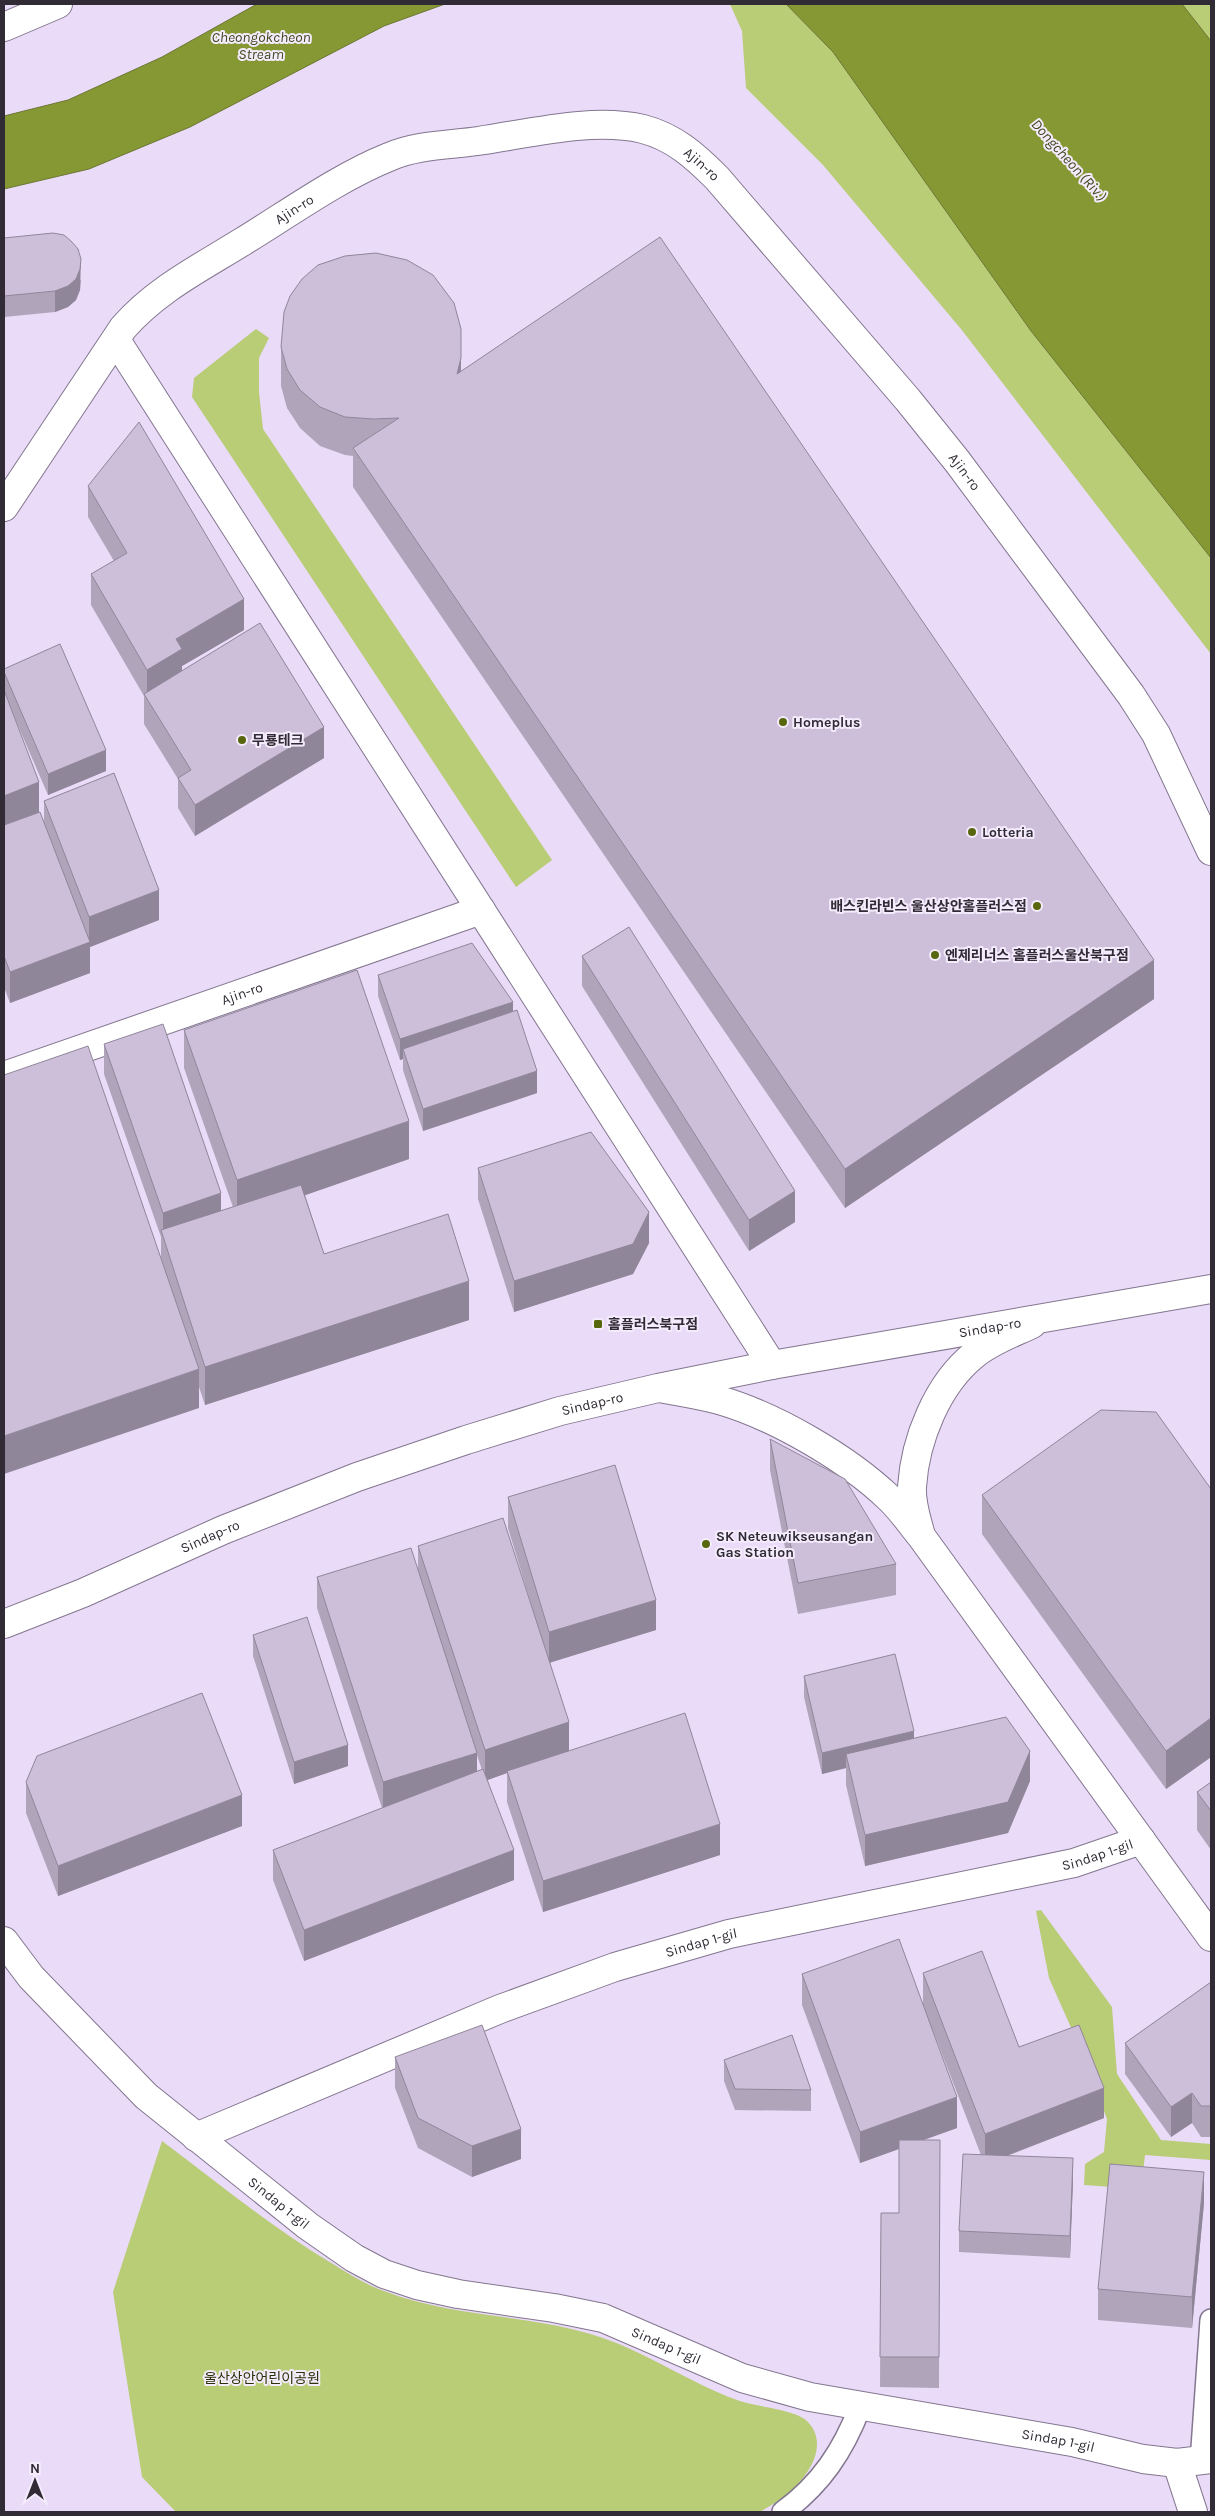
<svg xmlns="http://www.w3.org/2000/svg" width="1215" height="2516" font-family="Karla,'Noto Sans KR',sans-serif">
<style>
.green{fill:#b9cc76}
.water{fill:#859833;stroke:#6c7734}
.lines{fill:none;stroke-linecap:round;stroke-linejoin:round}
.lane-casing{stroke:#83768f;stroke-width:24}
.street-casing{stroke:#83768f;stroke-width:30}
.secondary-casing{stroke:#83768f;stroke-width:30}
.lane{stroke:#fff;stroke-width:21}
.street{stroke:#fff;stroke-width:28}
.secondary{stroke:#fff;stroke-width:28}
.wall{fill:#b0a4bb;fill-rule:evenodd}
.shaded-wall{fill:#908699}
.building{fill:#cdbfda;stroke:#908699}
.poi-dot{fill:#58670e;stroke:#f4ebfc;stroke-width:2}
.labels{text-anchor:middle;stroke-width:4;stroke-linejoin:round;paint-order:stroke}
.street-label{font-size:14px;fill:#302b35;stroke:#f4ebfc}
.poi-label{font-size:14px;font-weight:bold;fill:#302b35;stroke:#f4ebfc;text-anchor:start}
.park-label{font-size:14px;fill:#2a3207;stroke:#f4ebfc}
.water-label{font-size:15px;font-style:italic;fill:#414921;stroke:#f4ebfc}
</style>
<rect width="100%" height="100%" fill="#eadbf8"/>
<g class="green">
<polygon points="730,4 786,4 833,52 1031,331 1211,558 1211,654 961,329 823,165 746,88 742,31"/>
<polygon points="1182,4 1211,4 1211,41"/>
<polygon points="256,329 269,338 259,358 259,392 263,429 552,860 516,887 192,397 194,378"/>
<polygon points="1041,1910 1112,2007 1117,2074 1161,2140 1211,2144 1211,2160 1145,2155 1141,2189 1084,2185 1085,2164 1104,2152 1107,2119 1077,2041 1049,1978 1036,1911"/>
<path d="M162 2141C217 2182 270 2226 328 2261 346 2272 364 2284 384 2291 454 2318 530 2314 600 2337 648 2353 690 2383 737 2400 755 2407 796 2409 808 2422 830 2446 807 2477 788 2494 780 2501 769 2506 760 2512H176L142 2477 113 2292Z"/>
</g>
<g class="water">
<polygon points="257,4 445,4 384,26 190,127 89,169 4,189 4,116 68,100 162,57"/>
<polygon points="786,4 1182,4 1211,41 1211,558 1031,331 833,52"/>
</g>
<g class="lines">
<defs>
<g id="lane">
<polyline points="1201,2462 1211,2320"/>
<path d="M783 2512C821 2484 843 2451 860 2407"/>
</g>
<g id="street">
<polyline points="4,27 58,4"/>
<polyline points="116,340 772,1365"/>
<path id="s1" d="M4 1076 481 910"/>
<path d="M660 1388C680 1392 700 1395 719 1400 775 1416 847 1458 889 1498 901 1509 911 1524 921 1536L1211 1937"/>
<path d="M920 1532C916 1517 911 1503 912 1487 915 1440 937 1384 975 1354 991 1341 1013 1333 1032 1324"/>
<path id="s2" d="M4 1941 31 1977 146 2096 308 2226 354 2258 384 2274 417 2285 458 2294 554 2308 603 2318 742 2378 810 2397 1072 2442 1143 2459 1177 2463 1211 2459"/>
<path id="s3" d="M196 2137 500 2009 615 1967 729 1934 1074 1863 1141 1840"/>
<polyline points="1177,2463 1193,2512"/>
</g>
<g id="secondary">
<path id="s4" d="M4 507 123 328C156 290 200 268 242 242 288 214 339 177 389 157 416 145 449 145 478 141 528 134 592 117 643 129 674 137 695 156 717 178L908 400 957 461 1131 695 1156 734 1211 851"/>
<path id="s5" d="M4 1624 83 1593 223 1530 357 1477 466 1440 560 1411 658 1388 772 1365 1211 1289"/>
</g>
</defs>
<use href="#lane" class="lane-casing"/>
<use href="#street" class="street-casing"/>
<use href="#secondary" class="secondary-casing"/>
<use href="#lane" class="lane"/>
<use href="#street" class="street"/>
<use href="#secondary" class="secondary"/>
</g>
<g class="wall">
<polygon points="4,238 81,280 80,290 76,300 68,307 55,312 4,317"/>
<polygon points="281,347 461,372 1154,999 845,1208 353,487 353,456 345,455 320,446 300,428 287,408 281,386"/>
<polygon points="88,486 244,630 182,666 182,670 324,758 195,836 178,808 178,779 144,724 144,696 91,605 91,574 114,561 88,517"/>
<polygon points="4,669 106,771 48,795 13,714 39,812 44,821 44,801 159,920 90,947 90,973 10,1003 4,987"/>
<polygon points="582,956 795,1222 749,1251 582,986"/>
<polygon points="378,975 513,1011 537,1093 423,1131 403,1070 403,1059 400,1060 378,996"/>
<polygon points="184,1030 409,1159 305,1195 324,1254 469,1320 205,1405 199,1387 199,1408 161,1258 161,1237 104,1074 104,1044 221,1211 233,1207 184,1068"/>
<polygon points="478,1168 649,1243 633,1274 514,1312 478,1199"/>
<polygon points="770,1439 896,1564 896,1595 798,1614 770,1470"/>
<polygon points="1211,1489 1211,1757 1166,1789 982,1534 982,1495"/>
<path d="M508 1497 656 1630 550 1662 569 1751 720 1855 543 1912 507 1802V1773L487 1780 514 1880 304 1961 273 1880V1850L382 1808 317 1608V1577L418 1570V1546L537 1624 508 1528ZM477 1755 482 1770 477 1771Z"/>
<polygon points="253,1635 348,1766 294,1784 253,1656"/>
<polygon points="804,1676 914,1739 1030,1781 1008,1833 865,1866 846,1785 846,1768 822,1774 804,1697"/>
<polygon points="26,1782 242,1826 58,1896 26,1813"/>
<polygon points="1211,1782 1211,1850 1197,1830 1197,1792"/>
<polygon points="923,1973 1019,2047 1104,2118 1007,2156 1073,2180 1070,2258 959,2252 959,2231 981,2155 932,2028 957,2128 923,2140 940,2140 939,2388 880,2387 881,2213 899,2213 899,2149 860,2163 802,2005 802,1974 923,2003"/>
<polygon points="1211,1982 1211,2137 1201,2137 1192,2123 1171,2137 1125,2074 1125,2043"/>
<polygon points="395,2057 521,2159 472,2177 418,2148 395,2088"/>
<polygon points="724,2060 811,2090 811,2111 735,2110 724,2081"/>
<polygon points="1204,2203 1192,2328 1098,2320 1098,2289"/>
</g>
<g class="shaded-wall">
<polygon points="81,259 80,290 76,300 68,307 55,312 55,291"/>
<polygon points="461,329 461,396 457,374"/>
<polygon points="244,599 244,630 182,666 182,679 147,698 147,670 176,639"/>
<polygon points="324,727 324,758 195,836 195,805"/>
<polygon points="106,750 106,771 48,795 48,774"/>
<polygon points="39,782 39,813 4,826 4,796"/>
<polygon points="159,890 159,920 90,947 90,973 10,1003 10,972 89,942 89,917"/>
<polygon points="1154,960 1154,999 845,1208 845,1169"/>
<polygon points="513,1002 513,1023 403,1049 403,1059 400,1060 400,1039"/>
<polygon points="537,1071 537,1093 423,1131 423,1109"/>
<polygon points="409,1121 409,1159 237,1219 237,1180"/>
<polygon points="795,1191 795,1222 749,1251 749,1220"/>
<polygon points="221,1193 221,1224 163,1237 163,1213"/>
<polygon points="649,1212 649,1243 633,1274 514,1312 514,1281"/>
<polygon points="469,1281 469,1320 205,1405 205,1367"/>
<polygon points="199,1369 199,1408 4,1474 4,1436"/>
<polygon points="656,1600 656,1630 549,1663 549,1632"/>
<polygon points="1211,1718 1211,1757 1166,1789 1166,1751"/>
<polygon points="569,1722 569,1753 507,1771 507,1773 485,1781 485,1750"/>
<polygon points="914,1731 914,1752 846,1754 846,1768 822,1774 822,1753"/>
<polygon points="348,1745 348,1766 294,1784 294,1762"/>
<polygon points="1030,1751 1030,1781 1008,1833 865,1866 865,1835"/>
<polygon points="477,1753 477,1784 383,1813 383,1782"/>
<polygon points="242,1795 242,1826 58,1896 58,1866"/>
<polygon points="720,1824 720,1855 543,1912 543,1881"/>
<polygon points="514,1850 514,1880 304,1961 304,1930"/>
<polygon points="1104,2088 1104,2118 985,2164 985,2134"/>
<polygon points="1192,2093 1192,2123 1171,2137 1171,2107"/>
<polygon points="957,2097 957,2128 860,2163 860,2132"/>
<polygon points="521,2129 521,2159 472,2177 472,2146"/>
<polygon points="1073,2158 1073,2180 1070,2258 1070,2236"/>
<polygon points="1204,2172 1204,2203 1192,2328 1192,2297"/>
</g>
<g class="building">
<polygon points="53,233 64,235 71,241 78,249 81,259 80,269 76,279 68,286 55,291 4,296 4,238"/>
<polygon points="660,237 1154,960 845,1169 353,448 399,418 373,419 345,417 320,407 300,390 287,369 281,347 284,312 290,296 302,279 318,265 345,256 376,253 407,260 433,275 454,303 461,329 461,358 457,374"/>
<polygon points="139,422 244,599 176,639 182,649 147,670 91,574 127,553 88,486"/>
<polygon points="260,623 324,727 195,805 178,778 191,770 144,694"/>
<polygon points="60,644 106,750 48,774 4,672 4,669"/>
<polygon points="4,690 39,782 4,796"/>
<polygon points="114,773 159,890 89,917 44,801"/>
<polygon points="40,812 90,942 10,972 4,956 4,825"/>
<polygon points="629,927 795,1191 749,1220 582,956"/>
<polygon points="472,943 513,1002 400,1039 378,975"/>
<polygon points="357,970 409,1121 237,1180 184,1030"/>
<polygon points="517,1010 537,1071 423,1109 403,1049"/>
<polygon points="163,1024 221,1193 163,1213 104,1044"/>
<polygon points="88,1046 199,1369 4,1436 4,1075"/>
<polygon points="591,1132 649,1212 633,1244 514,1281 478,1168"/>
<polygon points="301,1185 324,1254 448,1214 469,1281 205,1367 161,1230"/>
<polygon points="1101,1410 1156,1412 1211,1489 1211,1718 1166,1751 982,1495"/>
<polygon points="770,1439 845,1479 896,1564 798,1583"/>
<polygon points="615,1465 656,1600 549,1632 508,1497"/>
<polygon points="503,1518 569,1722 485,1750 418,1546"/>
<polygon points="411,1548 477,1753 383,1782 317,1577"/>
<polygon points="307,1617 348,1745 294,1762 253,1635"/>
<polygon points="895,1654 914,1731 822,1753 804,1676"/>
<polygon points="202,1693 242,1795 58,1866 26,1782 37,1756"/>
<polygon points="685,1713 720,1824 543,1881 507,1771"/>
<polygon points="1006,1717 1030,1751 1008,1802 865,1835 846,1754"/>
<polygon points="483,1769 514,1850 304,1930 273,1850"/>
<polygon points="1211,1782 1211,1811 1197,1792"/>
<polygon points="899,1939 957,2097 860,2132 802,1974"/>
<polygon points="982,1951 1019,2047 1079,2025 1104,2088 985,2134 923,1973"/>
<polygon points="1211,1982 1211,2106 1201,2106 1192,2093 1171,2107 1125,2043"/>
<polygon points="482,2025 521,2129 472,2146 418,2118 395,2057"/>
<polygon points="792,2035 811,2090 735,2089 724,2060"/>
<polygon points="899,2140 940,2140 939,2357 880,2357 881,2213 899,2213"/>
<polygon points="963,2154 1073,2158 1070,2236 959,2231"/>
<polygon points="1110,2164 1204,2172 1192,2297 1098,2289"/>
</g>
<g class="poi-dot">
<circle cx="783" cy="722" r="5"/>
<circle cx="242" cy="740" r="5"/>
<circle cx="972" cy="832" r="5"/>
<circle cx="1037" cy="906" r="5"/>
<circle cx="935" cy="955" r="5"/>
<rect x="593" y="1319" width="10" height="10" rx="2.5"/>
<circle cx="706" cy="1544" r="5"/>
</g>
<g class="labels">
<g class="street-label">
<text dy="5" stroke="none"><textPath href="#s4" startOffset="859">Ajin-ro</textPath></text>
<text dy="5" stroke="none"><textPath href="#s4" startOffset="424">Ajin-ro</textPath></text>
<text dy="5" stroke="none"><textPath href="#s4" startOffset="1264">Ajin-ro</textPath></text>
<text dy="5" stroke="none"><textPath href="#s1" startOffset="252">Ajin-ro</textPath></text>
<text dy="5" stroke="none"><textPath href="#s5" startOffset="1034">Sindap-ro</textPath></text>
<text dy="5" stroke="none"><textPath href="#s5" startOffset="629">Sindap-ro</textPath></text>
<text dy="5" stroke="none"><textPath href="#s5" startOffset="224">Sindap-ro</textPath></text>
<text dy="5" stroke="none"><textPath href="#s3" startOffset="948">Sindap 1-gil</textPath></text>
<text dy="5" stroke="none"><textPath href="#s3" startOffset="542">Sindap 1-gil</textPath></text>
<text dy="5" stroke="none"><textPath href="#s2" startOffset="381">Sindap 1-gil</textPath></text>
<text dy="5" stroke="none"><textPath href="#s2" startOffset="801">Sindap 1-gil</textPath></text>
<text dy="5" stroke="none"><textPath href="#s2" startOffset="1206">Sindap 1-gil</textPath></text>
</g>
<g class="poi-label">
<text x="793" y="727">Homeplus</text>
<text x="252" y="745">무룡테크</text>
<text x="982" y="837">Lotteria</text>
<text x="1027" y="911" text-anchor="end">배스킨라빈스 울산상안홈플러스점</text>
<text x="945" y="960">엔제리너스 홈플러스울산북구점</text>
<text x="608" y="1329">홈플러스북구점</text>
<text x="716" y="1541">SK Neteuwikseusangan<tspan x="716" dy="16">Gas Station</tspan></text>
</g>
<g class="park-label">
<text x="262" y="2383">울산상안어린이공원</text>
</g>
<g class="water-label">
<text x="261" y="42">Cheongokcheon<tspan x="261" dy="17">Stream</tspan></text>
<text transform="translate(1069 160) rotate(48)" y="5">Dongcheon (Riv.)</text>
</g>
</g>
<rect width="1215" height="2516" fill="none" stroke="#302b35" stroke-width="10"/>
<g transform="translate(35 2481)" stroke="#f4ebfc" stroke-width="4" paint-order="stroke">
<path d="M0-4L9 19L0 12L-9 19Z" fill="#302b35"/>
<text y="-8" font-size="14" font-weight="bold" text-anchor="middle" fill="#302b35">N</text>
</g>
</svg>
